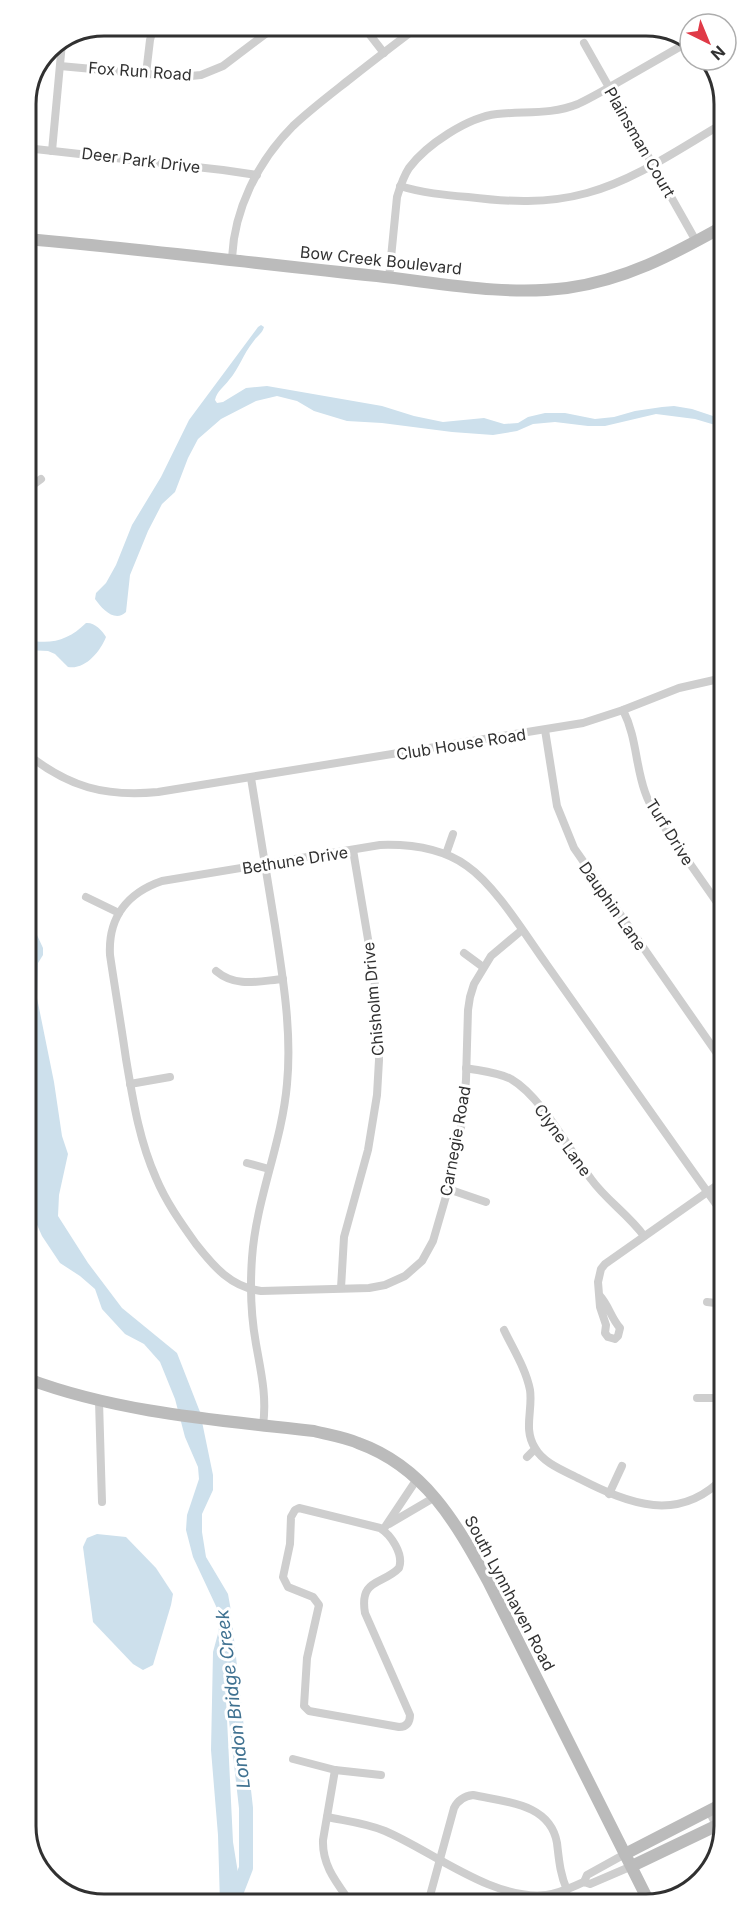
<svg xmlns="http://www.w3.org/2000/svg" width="750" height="1930" font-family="Inter,sans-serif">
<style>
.water{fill:#cde0ec}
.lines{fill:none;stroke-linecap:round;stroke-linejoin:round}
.river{stroke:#cde0ec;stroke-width:14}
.street{stroke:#cecece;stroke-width:8}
.secondary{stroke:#bbb;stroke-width:12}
.labels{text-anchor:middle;stroke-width:6;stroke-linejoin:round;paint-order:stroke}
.street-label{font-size:16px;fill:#313131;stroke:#fff}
.water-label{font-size:18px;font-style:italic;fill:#407291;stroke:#fff}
.rim{fill:none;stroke:#313131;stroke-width:3}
</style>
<rect width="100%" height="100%" fill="#fff"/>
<g class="water">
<path d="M261 325 264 327C262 334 257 336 253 342 243 354 239 369 229 380 224 387 217 391 215 400L217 403 223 402 246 388 267 386 382 406 414 416 443 422 484 418 504 424 518 423 528 417 545 413H565L595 419 614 417 635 411 662 407 674 406 692 409 722 419V427L695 419 656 414 605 426H588L555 422 533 424 517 431 493 435 452 432 382 423 347 421 314 411 297 401 277 396 256 401 221 419 198 439 188 458 175 492 162 504 148 531 130 575 126 612C115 623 102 609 95 599L96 593 106 583 116 565 132 525 161 477 189 420 258 327Z"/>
<path d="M86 623C94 622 102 630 106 637 100 652 85 670 68 667L55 654 48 651 26 650V639C49 646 69 640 86 623Z"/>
<polygon points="27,927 37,935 43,948 43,955 38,963 37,998 54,1082 62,1136 68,1154 59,1195 58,1216 88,1263 122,1308 177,1353 200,1412 213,1475 213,1490 202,1514 202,1532 206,1557 228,1594 231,1611 224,1657 233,1842 243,1904 220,1904 218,1835 211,1750 213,1652 222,1619 193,1557 186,1530 187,1515 199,1479 198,1467 185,1437 175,1399 160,1362 144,1344 125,1334 102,1309 95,1289 80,1276 60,1263 42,1236 34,1218 29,1183 32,1117 27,1085"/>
<polygon points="97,1534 126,1537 156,1568 173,1594 171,1605 153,1665 143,1670 133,1664 93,1622 83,1547 87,1538"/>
</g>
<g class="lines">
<polyline class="river" points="225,1622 246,1808 246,1868 232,1904"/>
<g class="street">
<polyline points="363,26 384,53"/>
<polyline points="584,43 696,241"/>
<polyline points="60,66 180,77 201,75 223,66 276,26"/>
<polyline points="146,74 150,40 154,26"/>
<polyline points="26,148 223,170 257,175"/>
<polyline points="52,151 62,43"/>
<path d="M400 186C422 193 445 195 468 197 508 202 547 204 587 193 635 180 679 149 722 124"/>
<path d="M232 261C233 211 258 161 293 126 311 109 331 94 350 79 373 61 396 43 419 26"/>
<path d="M389 278 397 197C400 187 403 177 409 168 426 145 468 117 497 114 525 111 551 115 578 104 593 97 608 88 622 80 645 67 667 54 690 41"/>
<polyline points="26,490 41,479"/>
<path d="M623 710C637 738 635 764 645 792 648 801 653 810 658 818L723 911"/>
<polyline points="545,730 557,806 574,848 723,1062"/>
<path d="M27 754C69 787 104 797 158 792L583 723 623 710 679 688 723 678"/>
<path d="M251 778C259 827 267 877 275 926 283 979 292 1031 287 1084 282 1143 256 1199 252 1258 250 1286 251 1316 256 1344 261 1372 267 1397 263 1425"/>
<polyline points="446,854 453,834"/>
<polyline points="86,897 119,913"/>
<path d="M522 930 491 956 474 984 470 997 468 1010 466 1080 462 1122 451 1179 433 1241 422 1261 405 1276 385 1285 369 1288 261 1291C231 1287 214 1267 196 1244 181 1223 166 1202 156 1178 139 1140 133 1100 126 1059 121 1024 115 989 110 955 108 918 127 893 162 881L380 845C411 844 442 848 467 866 496 886 526 936 547 965 606 1048 664 1132 724 1215"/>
<polyline points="464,953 483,967"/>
<path d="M216 971C236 988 259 981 283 979"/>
<path d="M466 1068C481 1071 497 1072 511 1079 542 1097 569 1150 591 1179 606 1200 629 1215 644 1236"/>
<polyline points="130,1084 170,1077"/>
<polyline points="247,1163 269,1169"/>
<polyline points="448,1189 486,1202"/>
<polyline points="341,1288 344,1237 368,1150 377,1095 379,1060 378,1012 373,969 353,850"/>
<path d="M600 1296C609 1306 611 1318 620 1328L618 1336 615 1339 608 1337 605 1333 606 1325 600 1307 598 1282 601 1269 605 1264 723 1181"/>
<polyline points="707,1302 724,1304"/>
<path d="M504 1330C513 1349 526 1369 530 1390 533 1410 523 1429 535 1448 544 1464 565 1471 580 1479 629 1504 679 1524 724 1477"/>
<polyline points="697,1398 715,1398 724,1401"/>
<polyline points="99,1401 102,1502"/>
<polyline points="527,1457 535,1449"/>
<polyline points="609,1494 622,1466"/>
<path d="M299 1508 380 1528C391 1535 404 1554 399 1568 383 1585 359 1578 365 1613L410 1715C410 1722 407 1727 399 1727L309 1711 304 1706 307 1658 319 1605 313 1597 288 1587 283 1577 290 1544 291 1517 295 1510Z"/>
<polyline points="389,1524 435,1497"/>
<polyline points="383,1530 417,1479"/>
<path d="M724 1611C718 1623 718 1632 724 1644"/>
<polyline points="293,1759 335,1770 381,1775"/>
<path d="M335 1770 323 1840C322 1866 337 1883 351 1903"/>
<polyline points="709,1811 721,1835"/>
<path d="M327 1817C346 1821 366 1823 385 1831 432 1851 493 1901 546 1895 559 1894 572 1887 584 1882L590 1884 632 1866"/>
<polyline points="584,1882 587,1875 625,1854"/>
<polyline points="511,1902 513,1893"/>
<path d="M428 1903 454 1808C458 1800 464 1796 473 1795 505 1802 550 1803 557 1843 559 1860 560 1874 567 1890"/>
</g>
<g class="secondary">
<path d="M26 239C143 249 260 264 377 276 440 283 504 296 567 288 625 280 672 255 722 227"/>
<path d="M28 1379C119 1413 218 1420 314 1431 329 1435 344 1437 358 1443 425 1467 456 1523 488 1581L649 1902"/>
<polyline points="28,1396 33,1381"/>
<polyline points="625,1854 724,1803"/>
<polyline points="632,1866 724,1822"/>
</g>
</g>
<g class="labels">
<g class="street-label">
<text transform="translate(140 71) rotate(4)" y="6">Fox Run Road</text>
<text transform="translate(640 142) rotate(60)" y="6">Plainsman Court</text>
<text transform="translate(141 160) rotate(7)" y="6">Deer Park Drive</text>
<text transform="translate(381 260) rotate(6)" y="6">Bow Creek Boulevard</text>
<text transform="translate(461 744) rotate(-9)" y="6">Club House Road</text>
<text transform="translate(670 832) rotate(58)" y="6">Turf Drive</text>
<text transform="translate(295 860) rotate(-9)" y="6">Bethune Drive</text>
<text transform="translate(613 906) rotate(55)" y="6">Dauphin Lane</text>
<text transform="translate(373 999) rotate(-95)" y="6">Chisholm Drive</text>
<text transform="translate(563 1140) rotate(54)" y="6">Clyne Lane</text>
<text transform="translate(455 1141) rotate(-80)" y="6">Carnegie Road</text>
<text transform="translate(510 1593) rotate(62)" y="6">South Lynnhaven Road</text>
</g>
<g class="water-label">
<text transform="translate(233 1699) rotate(-97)" y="6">London Bridge Creek</text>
</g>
</g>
<path d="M0 0H750V1930H0ZM104 36H646A68 68 0 0 1 714 104V1826A68 68 0 0 1 646 1894H104A68 68 0 0 1 36 1826V104A68 68 0 0 1 104 36Z" fill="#fff" fill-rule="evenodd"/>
<path class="rim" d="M104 36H646A68 68 0 0 1 714 104V1826A68 68 0 0 1 646 1894H104A68 68 0 0 1 36 1826V104A68 68 0 0 1 104 36Z"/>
<g transform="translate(708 42) rotate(137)"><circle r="28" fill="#ffffff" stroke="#adadad" stroke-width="1.5"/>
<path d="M0-4.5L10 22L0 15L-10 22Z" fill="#e03a47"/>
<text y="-9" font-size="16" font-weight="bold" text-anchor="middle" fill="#313131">N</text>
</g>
</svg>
